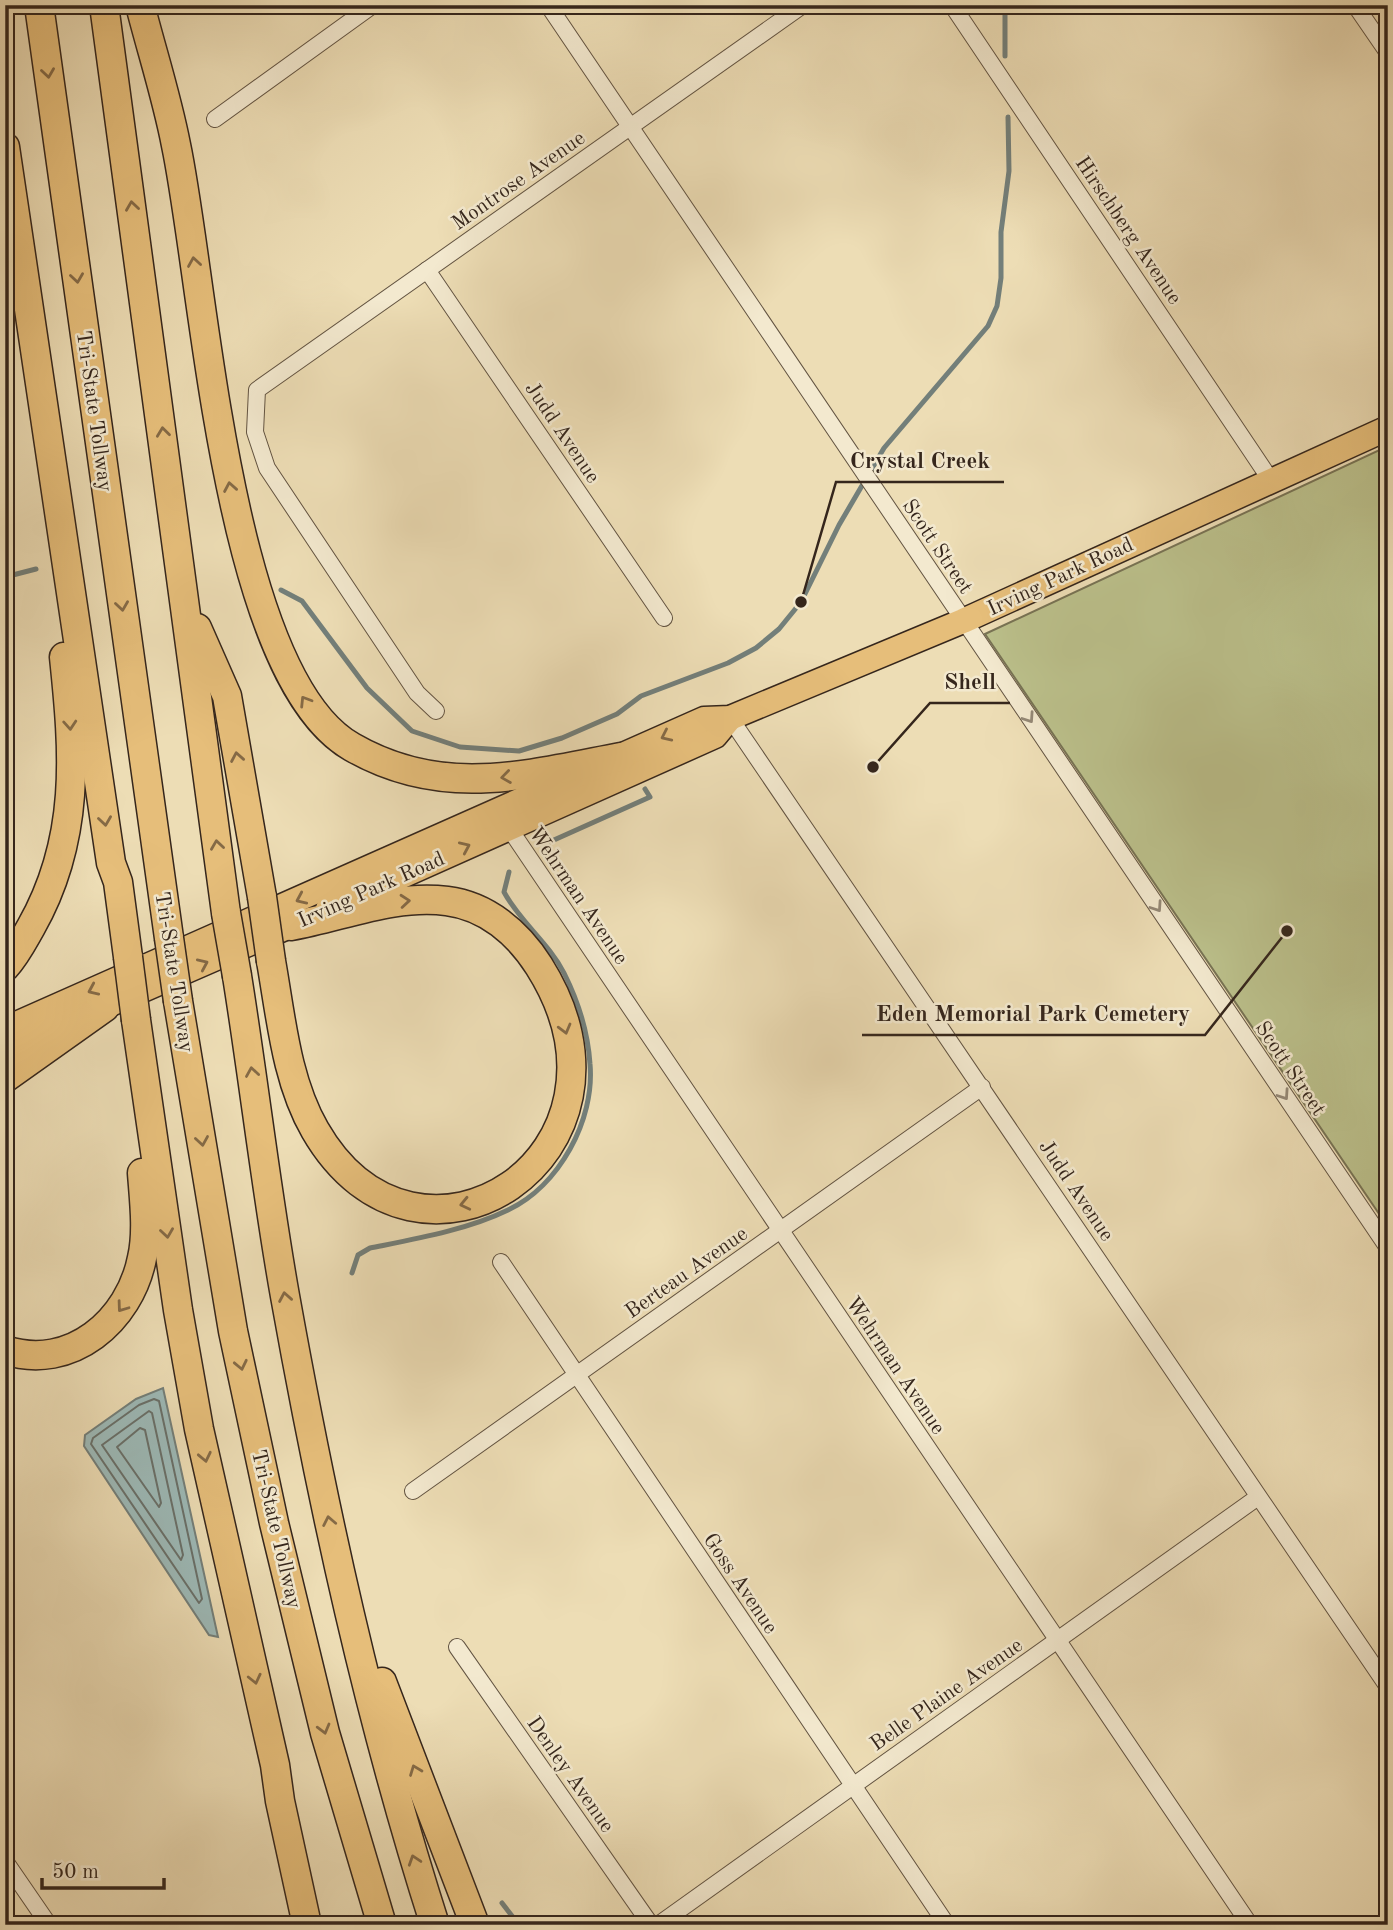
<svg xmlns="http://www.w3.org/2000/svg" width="1393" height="1930" font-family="'Old Standard TT',serif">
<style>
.green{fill:#bbc08b;stroke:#787354;stroke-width:2}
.water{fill:#9dbab8;stroke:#737f7a;stroke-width:2}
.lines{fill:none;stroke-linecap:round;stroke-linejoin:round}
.shore{stroke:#69706a;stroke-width:2}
.stream{stroke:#737f7a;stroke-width:5}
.street-casing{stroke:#635442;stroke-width:18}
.primary-casing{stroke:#35261c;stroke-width:27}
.highway-casing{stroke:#35261c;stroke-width:31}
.street{stroke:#f3e9cf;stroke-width:16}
.primary{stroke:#e6be7a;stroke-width:24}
.highway{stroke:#e6be7a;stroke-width:28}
.highway-bridge-casing{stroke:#35261c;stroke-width:31;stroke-linecap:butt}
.highway-bridge{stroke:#e6be7a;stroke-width:28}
.oneway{stroke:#856a46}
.oneway2{stroke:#948876}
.labels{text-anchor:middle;stroke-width:5;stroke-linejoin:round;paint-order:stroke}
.street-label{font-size:21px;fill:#35261c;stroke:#f3e9cf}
.leader{fill:none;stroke:#35261c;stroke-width:2.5}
.callout-dot{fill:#35261c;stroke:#f3e9cf;stroke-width:2.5}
.callout-label{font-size:23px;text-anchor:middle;font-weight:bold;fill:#35261c;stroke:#f3e9cf;stroke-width:5;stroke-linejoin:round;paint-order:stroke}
</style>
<rect width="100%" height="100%" fill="#edddb5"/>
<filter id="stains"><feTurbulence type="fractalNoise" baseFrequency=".00286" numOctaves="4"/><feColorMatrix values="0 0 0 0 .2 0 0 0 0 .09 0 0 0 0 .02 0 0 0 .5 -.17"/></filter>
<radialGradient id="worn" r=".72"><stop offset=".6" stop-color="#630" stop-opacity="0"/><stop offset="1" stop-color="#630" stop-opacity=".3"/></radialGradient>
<polygon class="green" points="1388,446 1388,1227 985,634"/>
<polygon class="water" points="163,1388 218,1637 209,1635 84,1446 85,1435 136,1399"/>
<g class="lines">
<g class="shore">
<polygon points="154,1399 159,1401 202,1599 199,1603 91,1444 93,1438 139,1405"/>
<polygon points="149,1411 152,1413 183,1555 181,1560 102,1445"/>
<polygon points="140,1428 145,1430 161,1503 159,1507 117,1447"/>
</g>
<g class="stream">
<polyline points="1005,56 1005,5"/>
<polyline points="5,577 36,569"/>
<polyline points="281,590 302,601 367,688 412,731 460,747 519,751 562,738 617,714 641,696 728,663 756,648 779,629 801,602 839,525 884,448 988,326 997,306 1001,278 1001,232 1009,171 1008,117"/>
<polyline points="545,844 650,797 645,789"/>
<path d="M352 1273 358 1255 370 1248C415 1239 467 1230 508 1210 559 1186 595 1120 590 1064 588 1033 578 1001 564 973 548 942 520 922 504 892L509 872"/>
<polyline points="502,1903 519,1925"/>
</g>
<defs>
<g id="street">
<polyline points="548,5 1388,1248"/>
<polyline points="952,5 1270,479"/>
<polyline points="1355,5 1388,53"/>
<polyline points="215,119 373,5"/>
<polyline points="427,270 664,618"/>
<polyline points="436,711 417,693 267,468 255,432 257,390 803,5"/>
<polyline points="730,718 1388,1687"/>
<polyline points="509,828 1250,1925"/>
<polyline points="501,1262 947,1925"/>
<polyline points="413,1491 982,1087"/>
<polyline points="457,1647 651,1925"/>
<polyline points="5,1861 49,1925"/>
<polyline points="658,1925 1258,1497"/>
</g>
<g id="primary">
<polyline points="328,909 715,736 730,718"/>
<polyline points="5,1029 704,719 730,718 963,621 1388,428"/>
<polyline points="5,1050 285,928"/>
</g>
<g id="highway">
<polyline points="39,5 169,938"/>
<polyline points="104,5 226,913"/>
<path d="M140 5C152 52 167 98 176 145 205 282 226 675 352 747 442 799 526 775 621 757"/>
<polyline points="5,147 111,863 118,882 128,957"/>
<polyline points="197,628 227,696 262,897"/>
<path d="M271 961C281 1017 286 1080 315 1130 418 1309 658 1154 539 966 518 933 487 906 447 901 394 894 342 917 291 926"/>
<path d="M5 967C16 955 23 941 31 927 81 839 74 753 64 657"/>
<path d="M237 976C254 1082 266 1190 285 1296 323 1508 369 1719 435 1925"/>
<polyline points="178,1001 233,1331 274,1523 325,1733 382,1925"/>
<polyline points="136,1020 178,1310 199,1429 275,1765 280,1801 307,1925"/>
<polyline points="5,1078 105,1007"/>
<path d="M5 1350C71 1372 130 1320 142 1258 148 1232 144 1200 142 1173"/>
<polyline points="382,1682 475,1925"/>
</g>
</defs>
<use href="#street" class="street-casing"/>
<use href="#primary" class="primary-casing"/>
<use href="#highway" class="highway-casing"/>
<use href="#street" class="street"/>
<use href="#primary" class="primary"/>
<use href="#highway" class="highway"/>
<defs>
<g id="highway-bridge">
<polyline points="262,897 271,961"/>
<polyline points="226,913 237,976"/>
<polyline points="169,938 178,1001"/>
<polyline points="128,957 136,1020"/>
</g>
</defs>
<use href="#highway-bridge" class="highway-bridge-casing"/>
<use href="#highway-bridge" class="highway-bridge"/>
</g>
<defs><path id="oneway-chevron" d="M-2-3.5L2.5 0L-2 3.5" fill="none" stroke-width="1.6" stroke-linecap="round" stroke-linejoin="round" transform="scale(1.75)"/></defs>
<g class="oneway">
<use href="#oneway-chevron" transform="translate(48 73) rotate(82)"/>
<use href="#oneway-chevron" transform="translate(132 206) rotate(-98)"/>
<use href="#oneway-chevron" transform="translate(194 262) rotate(-99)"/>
<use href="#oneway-chevron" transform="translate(77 278) rotate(82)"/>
<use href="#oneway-chevron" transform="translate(163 432) rotate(-97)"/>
<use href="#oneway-chevron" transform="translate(230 487) rotate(-100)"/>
<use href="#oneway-chevron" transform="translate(122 606) rotate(82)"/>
<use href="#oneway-chevron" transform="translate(305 701) rotate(-122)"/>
<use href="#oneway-chevron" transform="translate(70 725) rotate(86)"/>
<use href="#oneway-chevron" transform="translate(666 736) rotate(155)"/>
<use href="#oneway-chevron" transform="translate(237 757) rotate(-100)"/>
<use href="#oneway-chevron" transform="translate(506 777) rotate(172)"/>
<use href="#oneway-chevron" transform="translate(105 821) rotate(82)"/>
<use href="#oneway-chevron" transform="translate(217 845) rotate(-98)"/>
<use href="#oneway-chevron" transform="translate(465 847) rotate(-24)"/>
<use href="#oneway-chevron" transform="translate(301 899) rotate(156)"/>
<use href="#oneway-chevron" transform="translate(405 901) rotate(-5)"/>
<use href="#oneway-chevron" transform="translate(203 964) rotate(-24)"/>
<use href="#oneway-chevron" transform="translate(93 990) rotate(156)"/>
<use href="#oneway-chevron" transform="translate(565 1029) rotate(75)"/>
<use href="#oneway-chevron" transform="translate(252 1072) rotate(-99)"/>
<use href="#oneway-chevron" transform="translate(202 1141) rotate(81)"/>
<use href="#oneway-chevron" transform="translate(465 1204) rotate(167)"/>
<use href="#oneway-chevron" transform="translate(167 1233) rotate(82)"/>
<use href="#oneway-chevron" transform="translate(285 1297) rotate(-100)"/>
<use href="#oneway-chevron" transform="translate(122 1307) rotate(126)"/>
<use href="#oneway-chevron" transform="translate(241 1365) rotate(78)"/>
<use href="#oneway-chevron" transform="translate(205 1457) rotate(78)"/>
<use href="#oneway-chevron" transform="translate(329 1521) rotate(-101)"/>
<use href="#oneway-chevron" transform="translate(255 1679) rotate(77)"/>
<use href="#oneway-chevron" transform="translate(324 1729) rotate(75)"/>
<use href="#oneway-chevron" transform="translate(415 1770) rotate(-111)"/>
<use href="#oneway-chevron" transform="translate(414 1860) rotate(-108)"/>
</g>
<g class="oneway2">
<use href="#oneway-chevron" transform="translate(1029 718) rotate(56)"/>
<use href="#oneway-chevron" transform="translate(1157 907) rotate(56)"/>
<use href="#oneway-chevron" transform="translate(1284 1095) rotate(56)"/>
</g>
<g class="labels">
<g class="street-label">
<text transform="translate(518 180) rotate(-35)" y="7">Montrose Avenue</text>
<text transform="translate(1129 230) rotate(56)" y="7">Hirschberg Avenue</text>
<text transform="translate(95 411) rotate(82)" y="7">Tri-State Tollway</text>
<text transform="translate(563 432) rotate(56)" y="7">Judd Avenue</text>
<text transform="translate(938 546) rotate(56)" y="7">Scott Street</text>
<text transform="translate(1060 576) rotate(-25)" y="7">Irving Park Road</text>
<text transform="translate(371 889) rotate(-24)" y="7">Irving Park Road</text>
<text transform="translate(579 895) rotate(56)" y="7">Wehrman Avenue</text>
<text transform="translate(175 972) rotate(81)" y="7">Tri-State Tollway</text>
<text transform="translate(1291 1068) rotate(56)" y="7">Scott Street</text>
<text transform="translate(1077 1190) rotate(56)" y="7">Judd Avenue</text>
<text transform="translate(686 1272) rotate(-35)" y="7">Berteau Avenue</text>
<text transform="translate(896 1365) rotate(56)" y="7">Wehrman Avenue</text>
<text transform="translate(277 1529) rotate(77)" y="7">Tri-State Tollway</text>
<text transform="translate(741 1583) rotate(56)" y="7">Goss Avenue</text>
<text transform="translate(946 1694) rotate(-35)" y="7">Belle Plaine Avenue</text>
<text transform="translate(571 1774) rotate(55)" y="7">Denley Avenue</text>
</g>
</g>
<path class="leader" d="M801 602L836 482H1004M873 767L930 703H1010M1287 931L1205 1035H862"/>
<g class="callout-dot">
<circle cx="801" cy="602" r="7"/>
<circle cx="873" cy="767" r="7"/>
<circle cx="1287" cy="931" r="7"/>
</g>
<g class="callout-label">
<text x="920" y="468">Crystal Creek</text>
<text x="970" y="689">Shell</text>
<text x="1033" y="1021">Eden Memorial Park Cemetery</text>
</g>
<rect width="1393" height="1930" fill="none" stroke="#edddb5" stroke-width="28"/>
<rect x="7" y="7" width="1379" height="1916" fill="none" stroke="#35261c" stroke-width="3.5"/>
<rect x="14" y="14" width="1365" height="1902" fill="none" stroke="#35261c" stroke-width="2"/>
<path d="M42 1878v10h122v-10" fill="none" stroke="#35261c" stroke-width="3.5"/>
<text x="52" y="1878" font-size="21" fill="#35261c" stroke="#f3e9cf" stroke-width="5" paint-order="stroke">50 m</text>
<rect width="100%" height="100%" filter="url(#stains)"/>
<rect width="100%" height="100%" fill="url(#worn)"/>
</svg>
